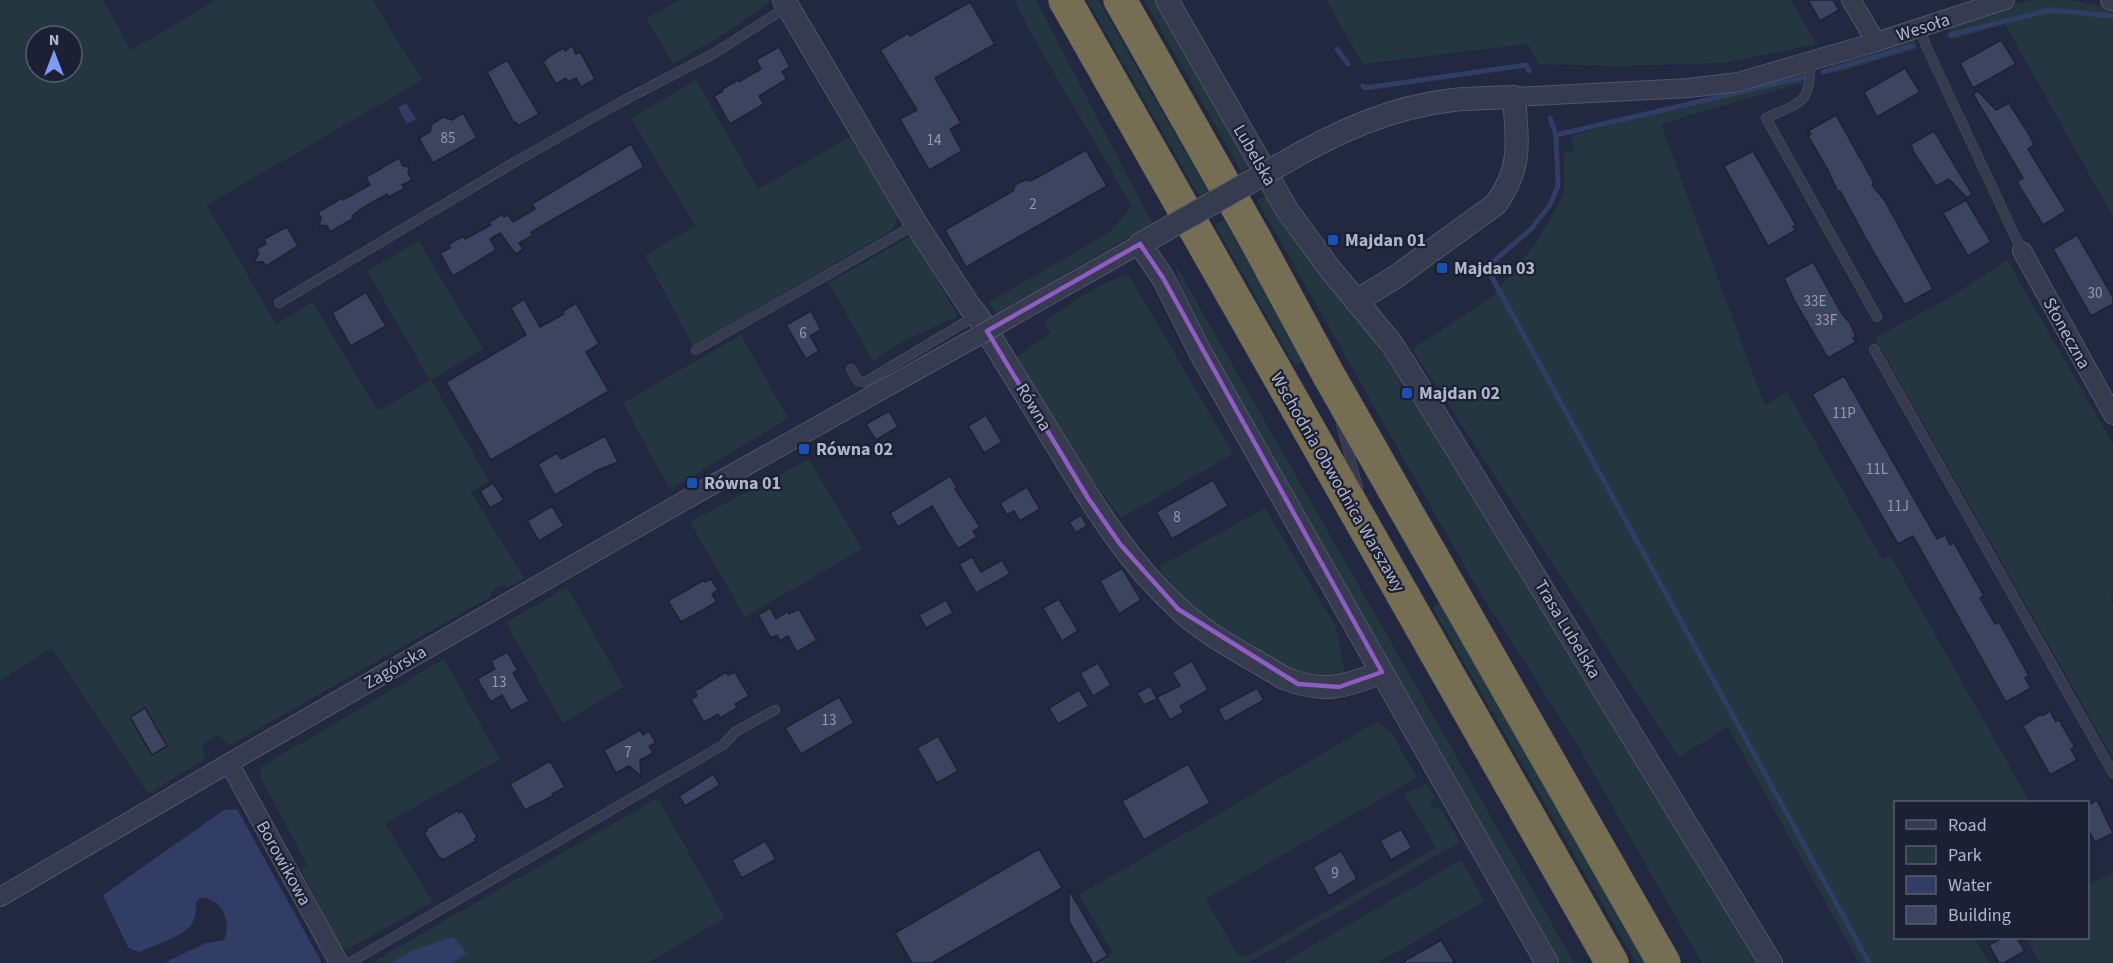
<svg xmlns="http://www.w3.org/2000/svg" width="2113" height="963" font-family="'Source Sans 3',sans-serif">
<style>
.green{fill:#243740;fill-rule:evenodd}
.water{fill:#323d65}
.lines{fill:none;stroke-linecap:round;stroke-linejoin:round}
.stream{stroke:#323d65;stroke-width:5}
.building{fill:#3d445f;stroke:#1d2235;stroke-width:1.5}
.service-casing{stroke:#515669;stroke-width:10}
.minor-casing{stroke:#515669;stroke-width:20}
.tertiary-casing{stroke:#515669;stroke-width:24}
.motorway-casing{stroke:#3e4356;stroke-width:34}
.service{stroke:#363b4f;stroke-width:9}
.minor{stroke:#363b4f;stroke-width:18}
.tertiary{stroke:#363b4f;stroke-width:22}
.motorway{stroke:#756e52;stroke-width:33}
.minor-bridge-casing{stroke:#515669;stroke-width:20;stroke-linecap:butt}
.tertiary-bridge-casing{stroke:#515669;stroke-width:24;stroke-linecap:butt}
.minor-bridge{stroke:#363b4f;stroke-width:18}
.tertiary-bridge{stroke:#363b4f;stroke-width:22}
.marked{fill:none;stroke:#8e5cc3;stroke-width:4.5;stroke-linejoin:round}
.transit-dot{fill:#1a4fb4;stroke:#1b2033;stroke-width:2}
.labels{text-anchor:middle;stroke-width:4.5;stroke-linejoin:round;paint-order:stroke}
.number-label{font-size:15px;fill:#949aaf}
.street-label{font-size:18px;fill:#b1b6ca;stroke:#1b2033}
.poi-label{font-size:18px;font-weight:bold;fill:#b1b6ca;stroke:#1b2033;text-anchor:start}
</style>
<rect width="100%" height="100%" fill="#21283f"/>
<g class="green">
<path d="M0 0H103L131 50 216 0H372L422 80 207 205 276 324 313 302 378 411 430 380 367 271 419 241 483 349 431 380 489 481 471 492 524 578 507 588 502 585 492 591 490 597 230 745 219 735 202 744 205 759 148 794 52 648 0 680ZM36 36H72V72H36Z"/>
<polygon points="680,0 772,0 727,32 673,64 646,18"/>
<polygon points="1015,0 1036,0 1152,223 997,315 989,302 1110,232 1132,206 1030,32"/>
<polygon points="1087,0 1098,0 1208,191 1199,196"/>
<polygon points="1144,0 1158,0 1252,165 1241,171"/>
<polygon points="1326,0 1791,0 1816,44 1724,63 1619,66 1539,64 1528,44 1363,64"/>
<polygon points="2032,0 2069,0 2113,8 2113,217 2005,24 1950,40 1949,24 1964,17"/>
<polygon points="1915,39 1917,49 1835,73 1829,64"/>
<polygon points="1800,72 1804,82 1661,124 1765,406 1787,392 1882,560 1890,555 2030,802 1896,802 1896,938 1975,938 1989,963 1859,963 1728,727 1679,757 1412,349 1493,296 1536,243 1564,194 1564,153 1574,152 1571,136"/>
<polygon points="696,80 758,189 855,134 900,213 892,230 693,346 645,255 695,226 631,118"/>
<polygon points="1267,195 1381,344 1378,347 1403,383 1400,385 1407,398 1411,397 1425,419 1429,417 1762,963 1702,963 1575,741 1476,586 1257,200"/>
<polygon points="1224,220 1304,361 1295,366 1215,225"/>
<polygon points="913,235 957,316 902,342 873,361 829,283"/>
<polygon points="1167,250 1543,908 1574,963 1556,963 1208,344 1181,291 1175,265"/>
<polygon points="2007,260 2113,444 2113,597 2110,599 2113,604 2113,758 1875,338 1950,297"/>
<path d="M1129 275 1233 454 1121 518 1060 435 1015 358 1051 333 1044 322C1066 308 1105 278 1129 275Z"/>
<polygon points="741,335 788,418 670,490 623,403"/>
<polygon points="809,459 862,549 745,617 690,522"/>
<polygon points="1265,508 1336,627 1345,675 1302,674 1247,645 1199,614 1160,571 1162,565"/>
<polygon points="567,587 624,687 563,723 506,623"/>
<polygon points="1441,602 1647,963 1636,963 1432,607"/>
<polygon points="444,659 500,759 385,824 433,902 347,949 340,946 301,870 308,866 260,777 261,767"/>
<polygon points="1377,722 1391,732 1417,778 1206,899 1237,954 1248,956 1436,848 1404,794 1426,784 1436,798 1430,802 1434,809 1440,807 1460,842 1256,959 1244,963 1095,963 1113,953 1079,895"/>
<polygon points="658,798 725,918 647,963 371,963"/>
<polygon points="1461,860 1485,901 1377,963 1282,963"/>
<polygon points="2113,872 2113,963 2040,963 2026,938 2088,938 2088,886"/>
</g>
<g class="water">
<polygon points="406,103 416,119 407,124 398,108"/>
<path d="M237 809 322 963H164L206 943 224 940C232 922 222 897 200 898L196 902C196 910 196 918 191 925 182 937 154 945 140 952L135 951 128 947 103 895 224 810Z"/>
<polygon points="453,937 467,953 451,963 391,963 411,951"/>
</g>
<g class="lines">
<g class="stream">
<polyline points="1950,35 2050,10 2113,16"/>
<polyline points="1337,49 1348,64"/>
<polyline points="1823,72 1912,46"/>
<polyline points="1363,86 1365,88 1526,65 1529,71"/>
<polyline points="1550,118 1556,135 1809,76"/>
<polyline points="1556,135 1558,186 1550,205 1531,229 1494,261 1489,272 1869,963"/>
</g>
</g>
<g class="building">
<polygon points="1808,0 1833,0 1839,10 1820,21"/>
<polygon points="970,2 995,44 935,78 961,123 950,129 962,151 929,170 900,119 917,110 880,50 908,33 910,36"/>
<polygon points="2001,40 2016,64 1973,88 1960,63"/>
<polygon points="572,46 576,54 580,52 595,79 581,87 576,78 568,82 566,78 556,84 543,62 550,56 563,48 565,51"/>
<polygon points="779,47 790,67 782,72 787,79 759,96 764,104 730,124 714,96 723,91 722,89 738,80 739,82 761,69 756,60"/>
<polygon points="507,60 539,114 518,126 516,122 514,123 487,72"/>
<polygon points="1905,68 1920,92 1877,117 1864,92"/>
<polygon points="1978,91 1996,110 2009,103 2030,136 2034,145 2028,149 2066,211 2043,225 2017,182 2023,178 1973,94"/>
<polygon points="463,113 477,138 433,163 419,138 430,132 432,124 443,117 452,120"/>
<polygon points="1836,115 1874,183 1872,185 1885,201 1933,289 1906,304 1905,305 1875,255 1840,191 1838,192 1828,170 1808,136 1811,134 1808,131"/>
<polygon points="1934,131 1972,194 1967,198 1949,179 1936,186 1915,154 1911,144"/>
<polygon points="631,144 644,167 531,232 532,236 519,243 523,249 516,254 500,233 490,239 496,250 453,276 440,253 450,248 448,245 463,236 465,239 491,225 489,222 503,214 504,217 508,215 513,222 535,209 532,204"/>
<polygon points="1086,150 1107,186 966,267 945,230 1013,191 1015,185 1025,180 1031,181"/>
<polygon points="1753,151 1796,225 1793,227 1796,230 1768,246 1724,166"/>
<polygon points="399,158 403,166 409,167 408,173 412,180 402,185 405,188 389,197 387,194 359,210 352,216 354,218 330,232 327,226 319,225 321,218 318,212 342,198 343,200 370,185 366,177"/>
<polygon points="1966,200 1991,242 1968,256 1943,213"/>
<polygon points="287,227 298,246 266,266 263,262 254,262 259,253 256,249 266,244 264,239"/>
<polygon points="2077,235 2113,297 2113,304 2091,316 2053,249"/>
<polygon points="1813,262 1842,314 1850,323 1856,337 1853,338 1856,342 1828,358 1795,302 1784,278"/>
<polygon points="366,292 386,326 351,346 332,313"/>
<polygon points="524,299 540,327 564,314 562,312 576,303 599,344 586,352 609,391 491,460 446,382 526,335 511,308"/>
<polygon points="811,311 821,330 810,336 819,351 806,359 786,325"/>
<polygon points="1844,376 1937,539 1945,535 1950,545 1954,543 1984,596 1980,598 1995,624 1999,622 2029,676 2025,678 2031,688 2006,702 1913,536 1898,544 1812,394"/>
<polygon points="889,411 898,427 876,440 866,424"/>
<polygon points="986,415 1002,442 984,453 968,426"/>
<polygon points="605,436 618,462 596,471 555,495 538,464 557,453 561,459"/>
<polygon points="950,476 957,487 955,489 980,527 973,531 977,537 958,549 932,506 898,527 890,513"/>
<polygon points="1213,480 1228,506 1172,539 1156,512"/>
<polygon points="493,483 504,500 490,508 480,491"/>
<polygon points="1027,487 1040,509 1020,521 1014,511 1007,515 1000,503"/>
<polygon points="552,506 564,526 539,541 527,521"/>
<polygon points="1081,515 1087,526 1076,533 1069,522"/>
<polygon points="972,557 981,572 1002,560 1010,574 976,593 959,564"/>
<polygon points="1122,568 1141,600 1119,614 1100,581"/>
<polygon points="711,579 718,590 712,594 717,602 681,622 668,601 704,580 705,582"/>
<polygon points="1059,599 1078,631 1062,641 1043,608"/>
<polygon points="946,600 953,613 926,628 919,615"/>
<polygon points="770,608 776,619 788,611 789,614 799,609 817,640 797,652 788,636 780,641 777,635 771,638 758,615"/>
<polygon points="507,652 518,670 513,673 529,701 511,711 502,695 491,702 477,679 495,669 491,661"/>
<polygon points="1192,661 1208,690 1180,706 1184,712 1170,720 1157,697 1180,686 1172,672"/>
<polygon points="1098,663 1111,685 1093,696 1080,673"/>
<polygon points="726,672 728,675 735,672 749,696 735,704 737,708 720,718 718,714 704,722 691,700 697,696 695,691"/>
<polygon points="1150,686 1157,699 1144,705 1137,693"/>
<polygon points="1257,688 1264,700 1225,722 1218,709"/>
<polygon points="1079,690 1089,706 1058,724 1049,708"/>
<polygon points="839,697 854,723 801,754 785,728"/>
<polygon points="145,708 167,746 152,755 130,717"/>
<polygon points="2050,711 2056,722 2059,720 2075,747 2071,749 2077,760 2050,775 2023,726 2041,714 2042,716"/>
<polygon points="640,730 643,735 649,731 656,743 649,746 653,753 640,760 641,776 629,766 616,773 604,750"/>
<polygon points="938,736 958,771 937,783 917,748"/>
<polygon points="550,761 565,787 552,794 553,796 525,810 510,784"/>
<polygon points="1188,764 1210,803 1144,840 1122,801"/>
<polygon points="713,774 720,785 685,806 679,796"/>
<polygon points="2097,800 2113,833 2095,842 2088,829 2088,805"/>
<polygon points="458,810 459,813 462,811 466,817 477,837 474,839 476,841 443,860 442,858 440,859 424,833 427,831 426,829"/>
<polygon points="1401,829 1412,848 1391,860 1380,841"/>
<polygon points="765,841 776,859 742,878 732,860"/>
<polygon points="1039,849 1062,888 932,963 912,963 895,933"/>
<polygon points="1341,851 1357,879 1329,896 1313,867"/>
<polygon points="1069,890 1108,956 1095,963 1093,963 1069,921"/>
<polygon points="2002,938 2017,938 2025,951 2004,963 1999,963 1989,945"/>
<polygon points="1441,940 1455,963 1401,963 1422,951"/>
</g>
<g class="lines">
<defs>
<g id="service">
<polyline points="1920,28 1926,46 2022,251"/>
<path d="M1811 60C1808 105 1806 100 1766 118L1877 317"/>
<polyline points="279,303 508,166 617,104 713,54 787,7"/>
<polyline points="1874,349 2113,773"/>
<polyline points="696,350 916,224"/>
<polyline points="851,369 858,381 865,382 977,315"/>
<polyline points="1341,423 1358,488"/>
<polyline points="349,963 723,745 735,732 775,710"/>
</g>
<g id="minor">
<polyline points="1851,0 1876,42"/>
<polyline points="2110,0 2113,1"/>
<polyline points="1514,97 1689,88 1738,82 1876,42 2005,0"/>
<polyline points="2022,251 2113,415"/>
<polyline points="1006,320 1140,244"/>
<polyline points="229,763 339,963"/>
<polyline points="0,897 229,763 689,498 980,335"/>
</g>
<g id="tertiary">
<path d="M784 0 916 224 970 307 977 315C1004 359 1031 403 1058 447 1093 505 1128 562 1178 608 1208 637 1249 656 1284 678 1323 694 1345 687 1382 672"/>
<polyline points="1167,0 1287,210 1330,269 1391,343 1409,371 1771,963"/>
<path d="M1280 165C1334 133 1390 107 1453 100 1474 98 1494 98 1514 97 1517 141 1523 166 1496 204L1394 278 1356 301"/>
<polyline points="1149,239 1140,244 1163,278 1199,350 1547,963"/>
</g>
<g id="motorway">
<polyline points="1065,0 1612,963"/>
<polyline points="1120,0 1254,237 1328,374 1664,963"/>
</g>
</defs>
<use href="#service" class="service-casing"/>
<use href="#minor" class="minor-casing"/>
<use href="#tertiary" class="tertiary-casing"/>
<use href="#motorway" class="motorway-casing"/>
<use href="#service" class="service"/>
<use href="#minor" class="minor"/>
<use href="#tertiary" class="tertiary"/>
<use href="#motorway" class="motorway"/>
<defs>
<polyline id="minor-bridge" points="980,335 1006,320"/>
<polyline id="tertiary-bridge" points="1149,239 1280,165"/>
</defs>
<use href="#minor-bridge" class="minor-bridge-casing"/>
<use href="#tertiary-bridge" class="tertiary-bridge-casing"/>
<use href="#minor-bridge" class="minor-bridge"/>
<use href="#tertiary-bridge" class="tertiary-bridge"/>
</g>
<path class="marked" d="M1140 244 1163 278 1382 672 1339 687 1298 684 1178 609 1120 544 1088 498 987 331Z"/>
<g class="transit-dot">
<rect x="1327" y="234" width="12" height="12" rx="3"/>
<rect x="1436" y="262" width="12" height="12" rx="3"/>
<rect x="1401" y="387" width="12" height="12" rx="3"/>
<rect x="798" y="443" width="12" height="12" rx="3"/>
<rect x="686" y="477" width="12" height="12" rx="3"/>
</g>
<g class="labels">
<g class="number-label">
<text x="448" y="143">85</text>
<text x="934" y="145">14</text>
<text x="1033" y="209">2</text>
<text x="2095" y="298">30</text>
<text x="1815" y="306">33E</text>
<text x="1826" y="325">33F</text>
<text x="803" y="338">6</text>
<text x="1844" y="418">11P</text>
<text x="1877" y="474">11L</text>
<text x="1898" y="511">11J</text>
<text x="1177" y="522">8</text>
<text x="499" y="687">13</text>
<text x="829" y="725">13</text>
<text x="628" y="757">7</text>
<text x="1335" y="878">9</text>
</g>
<g class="street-label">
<text transform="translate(1923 27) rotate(-18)" y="6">Wesoła</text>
<text transform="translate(1255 155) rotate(60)" y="6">Lubelska</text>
<text transform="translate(2067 333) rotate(61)" y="6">Słoneczna</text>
<text transform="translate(1034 407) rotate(59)" y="6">Równa</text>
<text transform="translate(1338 482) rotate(60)" y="6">Wschodnia Obwodnica Warszawy</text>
<text transform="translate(1568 629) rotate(59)" y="6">Trasa Lubelska</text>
<text transform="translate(395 667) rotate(-30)" y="6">Zagórska</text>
<text transform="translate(284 863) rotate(61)" y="6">Borowikowa</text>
</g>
<g class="poi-label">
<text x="1345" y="246">Majdan 01</text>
<text x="1454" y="274">Majdan 03</text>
<text x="1419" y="399">Majdan 02</text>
<text x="816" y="455">Równa 02</text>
<text x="704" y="489">Równa 01</text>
</g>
</g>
<rect x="1894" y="801" width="195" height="138" fill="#1b2033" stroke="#575c6f" stroke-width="1.5"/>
<rect x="1906" y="820" width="30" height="9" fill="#363b4f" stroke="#575c6f" stroke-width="1.5"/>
<text x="1948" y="831" font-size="18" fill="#b1b6ca">Road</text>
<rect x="1906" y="846" width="30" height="18" fill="#243740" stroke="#575c6f" stroke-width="1.5"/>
<text x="1948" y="861" font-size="18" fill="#b1b6ca">Park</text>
<rect x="1906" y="876" width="30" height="18" fill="#323d65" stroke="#575c6f" stroke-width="1.5"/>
<text x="1948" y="891" font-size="18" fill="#b1b6ca">Water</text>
<rect x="1906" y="906" width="30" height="18" fill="#3d445f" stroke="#575c6f" stroke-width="1.5"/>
<text x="1948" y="921" font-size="18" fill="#b1b6ca">Building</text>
<g transform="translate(54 54)"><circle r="28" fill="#1b2033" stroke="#575c6f" stroke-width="1.5"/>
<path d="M0-4.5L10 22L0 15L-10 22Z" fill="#8199ff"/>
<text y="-9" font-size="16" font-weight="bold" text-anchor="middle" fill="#b1b6ca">N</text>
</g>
</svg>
